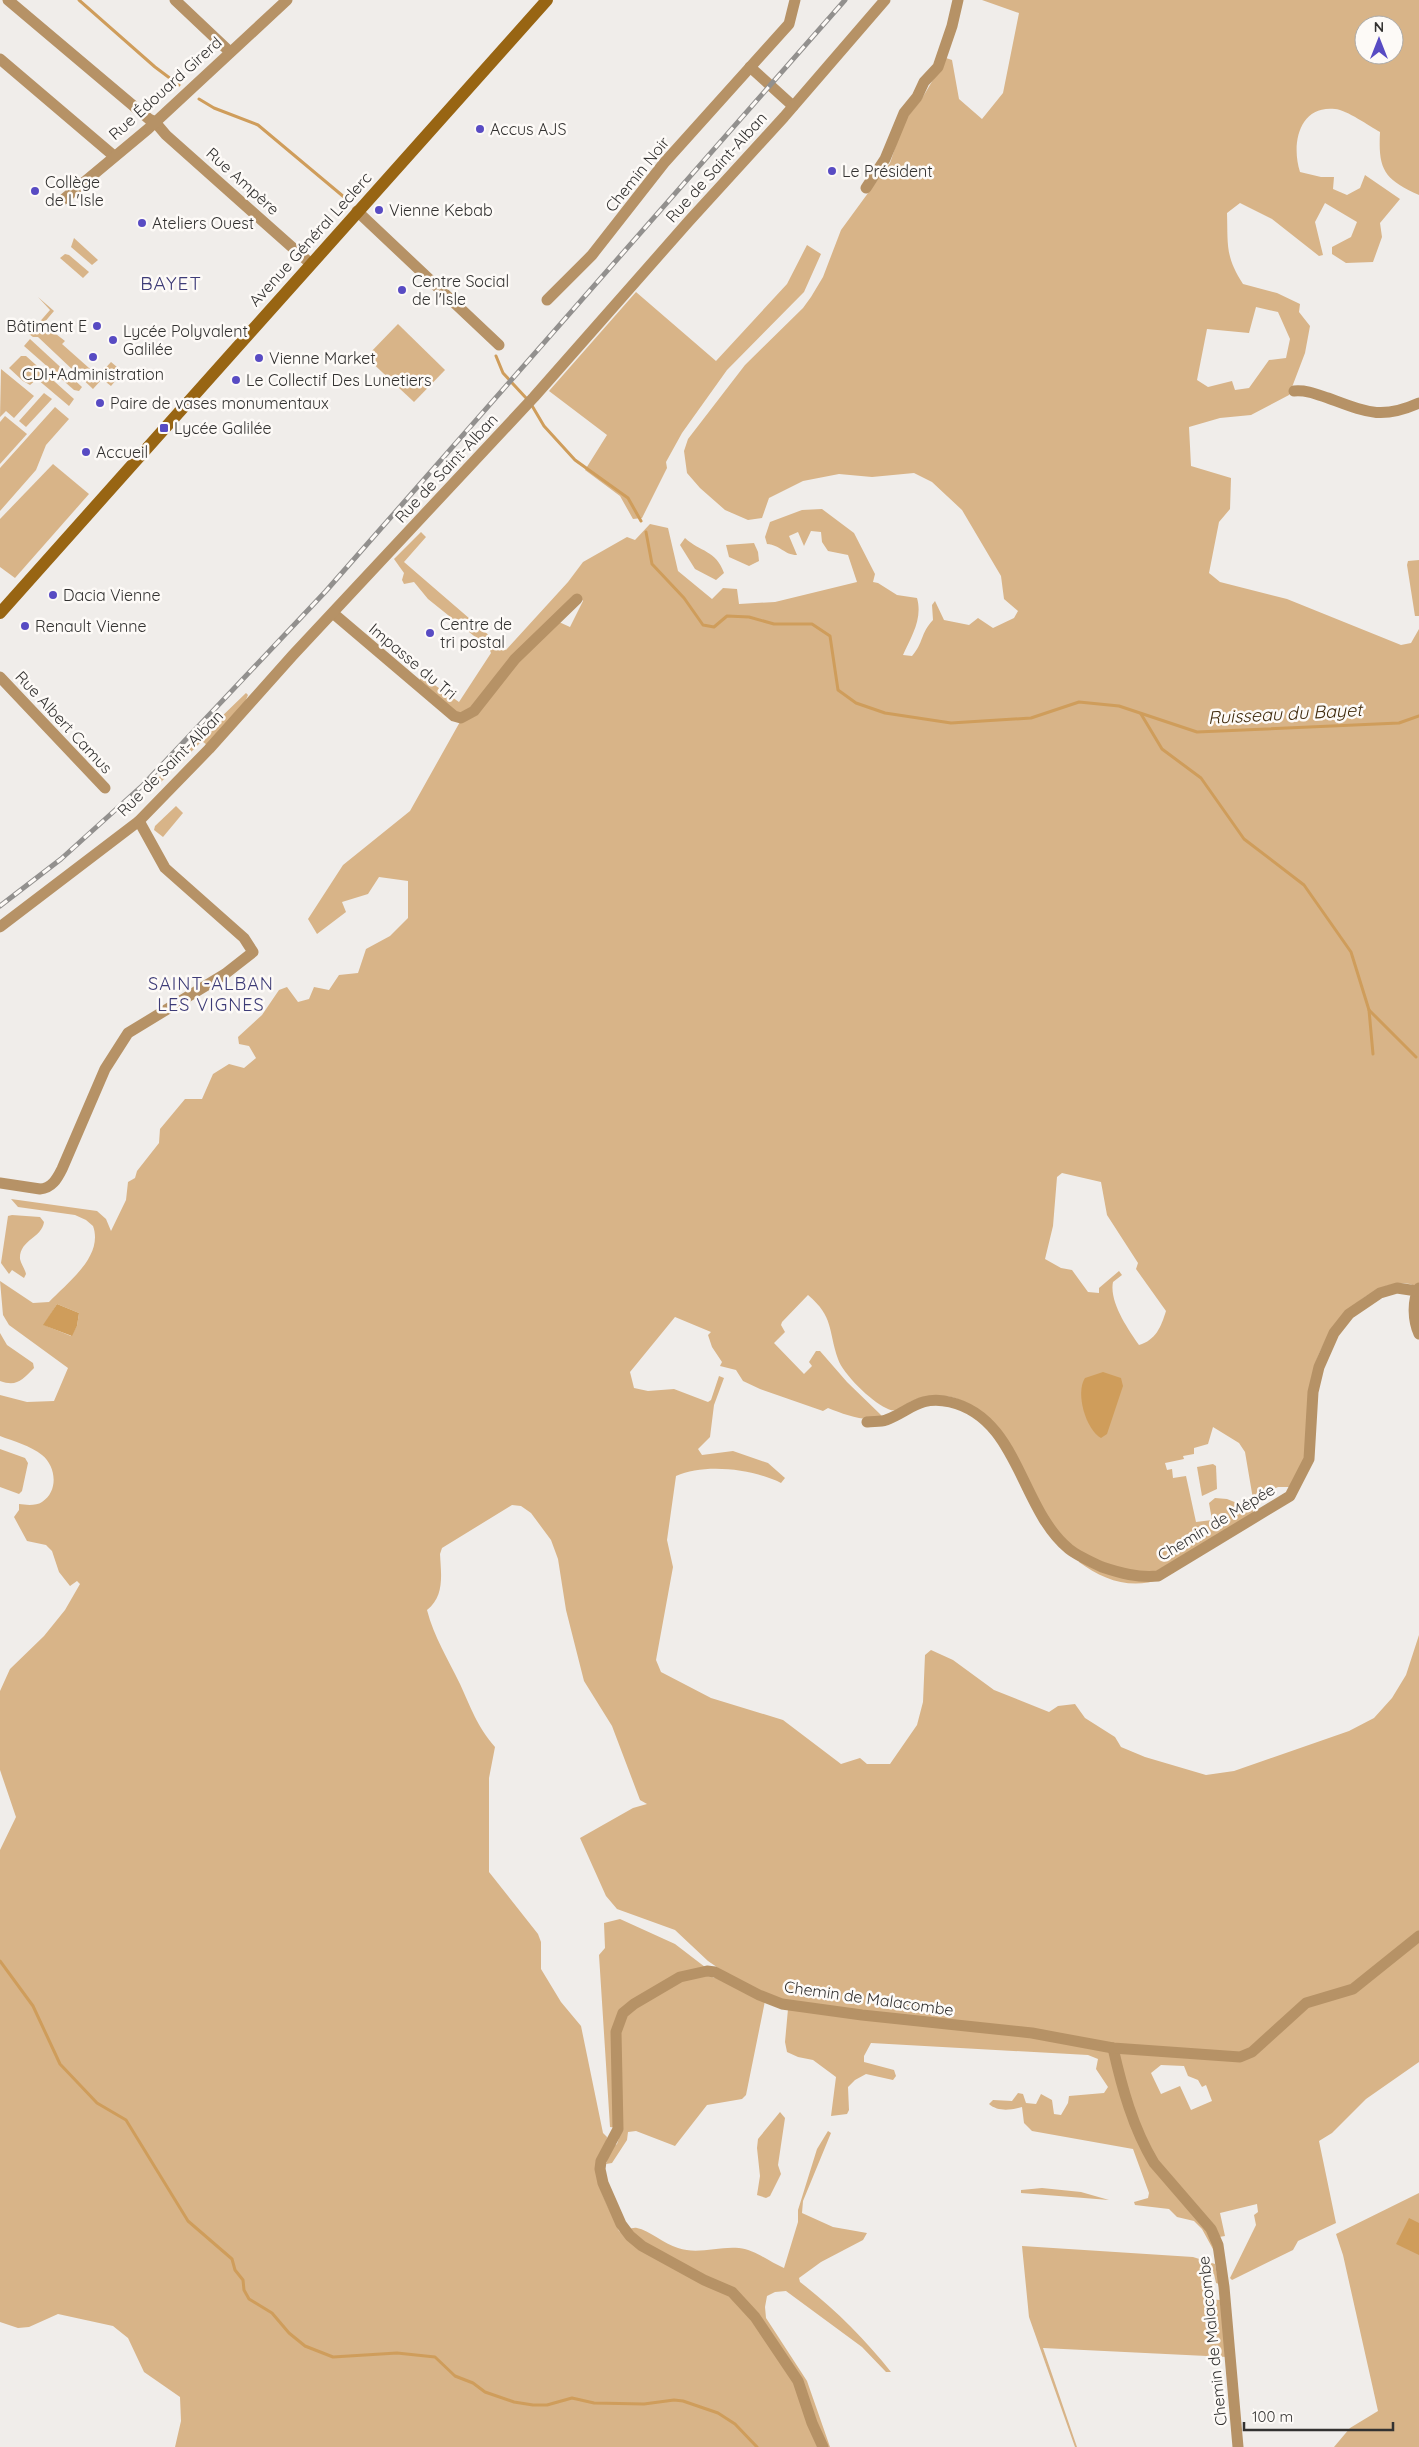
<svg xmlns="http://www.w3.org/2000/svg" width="1419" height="2447" font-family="Quicksand,sans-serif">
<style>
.green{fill:#d8b488;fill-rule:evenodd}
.water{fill:#cf9d5b}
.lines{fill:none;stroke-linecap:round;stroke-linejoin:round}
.stream{stroke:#cf9d5b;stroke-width:3}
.minor{stroke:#b69266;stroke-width:11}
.secondary{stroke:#986513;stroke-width:12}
.rail-casing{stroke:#92908e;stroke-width:5}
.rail{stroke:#fdfaf7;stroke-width:3;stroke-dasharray:9;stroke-linecap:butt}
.poi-dot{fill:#584bc3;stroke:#fdfaf7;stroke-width:2}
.labels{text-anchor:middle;stroke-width:5;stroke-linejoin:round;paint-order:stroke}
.street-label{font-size:16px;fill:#333231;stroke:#fdfaf7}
.poi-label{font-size:16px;fill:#333231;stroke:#fdfaf7;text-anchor:start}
.water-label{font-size:18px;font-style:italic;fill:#402b0d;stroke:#fdfaf7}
.neighbourhood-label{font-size:18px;letter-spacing:1px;fill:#3d3b77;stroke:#fdfaf7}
.quarter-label{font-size:19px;letter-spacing:1px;fill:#3d3b77;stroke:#fdfaf7}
</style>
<rect width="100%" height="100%" fill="#f0edea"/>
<g class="green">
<path d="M982 0H1419V195C1384 179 1378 170 1380 132 1369 126 1347 110 1335 109 1299 105 1291 144 1300 172L1321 177H1334L1333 189 1347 195 1360 188 1365 175 1400 199 1380 223 1382 237 1373 262 1346 263 1332 254V247L1351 237 1357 222 1325 203 1315 222 1323 255 1319 256 1272 219 1240 203 1227 213C1228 245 1225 256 1243 284L1277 293 1300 304 1299 312 1310 326 1305 353 1289 395 1251 415 1220 418 1189 427 1191 466 1231 478 1230 509 1219 522 1209 573 1220 582 1287 599 1401 645 1411 643 1419 629V1283L1416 1287C1407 1280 1389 1284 1379 1289 1342 1306 1315 1347 1310 1387 1305 1427 1313 1450 1293 1487H1278L1253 1499 1245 1452 1239 1443 1213 1427 1208 1444 1194 1448V1454L1183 1456 1184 1459 1165 1463 1167 1470 1172 1469 1173 1478 1186 1476 1196 1522 1212 1520 1209 1503 1215 1498 1227 1499 1252 1509 1254 1513 1155 1572 1161 1579C1131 1590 1103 1580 1079 1562L1083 1554 1063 1539 1054 1529 1005 1437C982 1406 948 1384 910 1402 901 1407 896 1414 886 1408 871 1401 843 1374 838 1359 828 1330 834 1317 808 1295L782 1322 781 1325 785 1332 774 1343 804 1374 812 1366 809 1362 816 1351H820L847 1382 881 1415 880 1418C862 1422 844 1414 828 1408L823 1411 760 1389 743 1381 736 1370 720 1366 722 1362 712 1347 708 1335 711 1332 675 1317 630 1372 634 1388 648 1391 674 1389 708 1402 711 1400 719 1376 724 1378 714 1405 710 1437 698 1449 702 1455 733 1451 768 1463 785 1478 781 1483C753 1469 705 1463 676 1476L667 1540 673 1567 656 1660 661 1672 711 1698 783 1720 841 1764 860 1758 867 1764H890L917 1725 923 1702 925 1655 931 1650 953 1660 994 1690 1049 1712 1058 1706 1075 1704 1085 1718 1115 1737 1121 1747 1145 1757 1206 1775 1234 1771 1349 1731 1374 1718 1392 1698 1406 1675 1419 1635V2062L1366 2099 1332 2133 1319 2141 1336 2223 1298 2241 1293 2250 1232 2280 1230 2278 1256 2225 1254 2215 1258 2212 1257 2204 1220 2213 1225 2236 1219 2237 1165 2172 1162 2174 1209 2231 1216 2250 1214 2251 1202 2229 1194 2221 1177 2217 1169 2209 1135 2205 1134 2202 1148 2198 1149 2193 1133 2149 1032 2131 1024 2123 1022 2107C1011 2110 998 2112 989 2104L993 2100 1012 2101 1018 2093 1023 2094 1026 2103 1036 2104 1041 2094 1052 2100 1054 2114 1061 2115 1068 2103 1069 2096 1104 2093 1108 2087 1096 2069 1098 2059 1088 2055 871 2043 864 2056V2062L894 2070 896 2076 893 2080 866 2074 855 2080 848 2087 849 2110 847 2114 831 2116 836 2077 813 2060 798 2057 787 2052 785 2042 788 2009 791 2005 730 1976 708 1961 675 1930 617 1909 606 1896 580 1838 633 1808 647 1804 640 1800 612 1726 584 1681 566 1610 558 1559 551 1540 531 1513 521 1506 512 1505 442 1548 440 1554C441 1574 445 1596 427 1610 434 1637 448 1659 460 1684 471 1708 477 1726 495 1747L489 1778V1872L538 1934 541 1942V1969L561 2002 581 2026 603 2133 607 2137C607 2148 597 2156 596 2167 594 2183 613 2215 619 2231L624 2234C627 2231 631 2227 637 2228 649 2230 664 2244 678 2248 698 2255 718 2246 739 2248 756 2250 769 2262 784 2268L798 2222V2210L817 2149 828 2131 831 2133 803 2201 802 2213 833 2227 867 2233 863 2240 821 2262 799 2278 800 2282C834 2308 865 2339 891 2372H886L862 2347 786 2291 775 2292 767 2296 765 2307 766 2318 807 2381 830 2447H175L181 2421 180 2397 144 2372 128 2338 113 2326 58 2314 29 2327 18 2328 0 2322V1850L16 1817 0 1770V1691L10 1669 44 1636 65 1610 80 1584 77 1581 70 1586 59 1572 52 1551 46 1545 27 1541 14 1517 19 1510V1504C26 1505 36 1506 42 1502 59 1491 56 1466 42 1455 31 1446 13 1441 0 1436V1395L27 1402 54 1401 68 1368 9 1325 3 1315 0 1281 33 1303 49 1302C67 1283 104 1256 93 1226L86 1220 75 1215 18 1207 11 1199 97 1211 106 1219 111 1231 126 1200 128 1182 135 1178 137 1171 159 1143 160 1129 185 1099H202L213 1074 229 1064 244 1068 256 1058 249 1046 239 1044 238 1037 262 1015 279 990 287 987 298 1002 309 999 314 987 329 990 339 975 358 973 366 949 390 936 408 918V881L379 877 368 894 342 902 346 912 317 934 308 919 343 865 410 811 461 720 472 716 479 710 519 659 559 622 570 627 583 601 578 595 513 657 473 710C454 723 433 693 420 681V677L426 679 459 702 491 653 489 648 428 599 414 582 404 584 402 580 404 573 394 559 421 532 426 537 404 562 506 650 568 582 583 562 627 537 635 540 650 524 668 528 678 571 712 599 723 588 737 589 739 604 775 602 857 582 848 555 828 551 822 542 821 532 811 531 804 546 798 532 789 536 797 555C784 555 781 545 767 544L765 537 770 522 802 510 822 509 854 533 875 574 873 582 878 583 897 595 917 598C923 619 911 637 903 655L912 656C924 642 920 634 933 620L932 605 935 601 944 620 969 625 978 618 993 628 1014 618 1018 611 1004 599 1001 576 962 510 932 482 914 473 872 477 839 474 803 481 769 498 762 518 748 520 725 510 700 488 687 473 684 451 688 439 745 365 803 308 811 297 823 277 841 230 890 163 904 121 921 100 946 58 952 60 959 99 982 119 1003 93 1019 13ZM1364 25H1394V55H1364ZM1256 307 1278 312 1290 339 1286 358 1269 360 1249 388 1235 390 1232 381 1208 387 1197 380 1207 329 1249 333ZM1062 1173 1101 1182 1107 1215 1138 1263 1136 1269 1166 1311C1161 1327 1156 1340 1139 1345 1128 1329 1109 1302 1113 1282L1122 1275 1119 1271 1099 1288V1293L1088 1292 1072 1270 1061 1268 1045 1259 1053 1226 1057 1177ZM57 1304 79 1313 77 1326 71 1336 44 1325ZM1161 2065 1184 2066 1188 2076 1198 2080 1202 2087 1206 2085 1212 2101 1191 2110 1180 2086 1161 2094 1151 2073Z"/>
<polygon points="74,238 98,260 92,265 71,247"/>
<polygon points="807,245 821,254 804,292 727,370 682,433 666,462 667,468 642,518 633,519 620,496 585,470 607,435 549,391 636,292 716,361 787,284"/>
<polygon points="65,254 69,255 89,272 83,278 60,258"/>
<polygon points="38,297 54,311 43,324 65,341 62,344 98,376 111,362 123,372 111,386 102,379 93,389 38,337 33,337 29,334 50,310"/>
<polygon points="398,324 445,370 414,402 366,357"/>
<polygon points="30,339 82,387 79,391 74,390 24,346"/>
<polygon points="21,356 26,356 74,399 69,406 37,379 30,385 23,381 9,368"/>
<polygon points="1,369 34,396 14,418 6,411 0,417"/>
<polygon points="44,393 52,399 26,427 19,421"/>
<polygon points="55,407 69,419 46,445 36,470 0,511 0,468"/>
<polygon points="5,416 27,434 0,464 0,422"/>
<polygon points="53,464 89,494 15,578 0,567 0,519"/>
<path d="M685 538C700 552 716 550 724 573L716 580 695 569 680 545Z"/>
<polygon points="754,543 758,552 759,561 749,566 729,557 726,545"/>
<polygon points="1419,560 1419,616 1415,616 1407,565 1408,561"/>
<polygon points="246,693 248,695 244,704 207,745 202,741 161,782 157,779"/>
<polygon points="176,806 183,813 163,837 154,830 155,826"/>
<path d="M12 1215 40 1217 44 1222C42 1238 19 1240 20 1259 21 1264 25 1269 26 1274L24 1278 12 1270 9 1274 1 1263 8 1216Z"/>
<path d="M0 1333 7 1345 33 1363 34 1368C22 1380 17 1387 0 1381Z"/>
<polygon points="0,1449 25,1458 28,1463 22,1491 19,1494 0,1487"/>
<polygon points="1213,1464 1216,1466 1217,1489 1202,1496 1197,1467"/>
<path d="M620 1919 675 1944 705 1967 678 1973 628 2003C652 1992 685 1970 712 1977 730 1981 748 1993 765 2001L746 2095 742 2099 707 2105 675 2146 636 2131 628 2132 627 2140 612 2163 606 2164 611 2148 617 2144 619 2138 617 2128 610 2127 599 1955 605 1948 604 1923Z"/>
<polygon points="780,2112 785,2118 778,2165 781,2174 770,2196 766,2198 757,2195 760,2176 757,2148 758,2139"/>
<polygon points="1042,2188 1081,2192 1109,2200 1021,2193 1021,2190"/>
<polygon points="1419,2193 1419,2447 1334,2447 1350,2428 1378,2411 1343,2255 1336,2234"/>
<polygon points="1022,2246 1193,2257 1215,2264 1219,2284 1216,2283 1214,2274 1208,2268 1206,2299 1220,2300 1227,2357 1043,2348 1077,2447 1075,2447 1029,2317"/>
</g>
<g class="water">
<polygon points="57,1304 79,1313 77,1326 72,1336 43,1325"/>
<path d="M1103 1372 1121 1378 1123 1386 1107 1434 1101 1438C1086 1430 1075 1393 1085 1378Z"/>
<polygon points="1409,2218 1419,2223 1419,2255 1396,2244"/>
</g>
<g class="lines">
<g class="stream">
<polyline points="79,0 155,67 179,85"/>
<polyline points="199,99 214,108 258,125 344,197"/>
<polyline points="496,356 503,373 527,399"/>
<polyline points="531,404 544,426 575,460 628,498 641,521"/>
<polyline points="646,532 652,564 684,598 703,625 714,627 727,616 749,617 774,624 812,624 830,636 838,690 856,703 885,713 951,723 1031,718 1079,702 1119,706 1197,732 1399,723 1419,716"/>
<polyline points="1141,714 1162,749 1201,778 1244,839 1304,885 1351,952 1369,1010 1416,1057"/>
<polyline points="1369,1010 1373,1054"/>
<polyline points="0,1961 33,2006 60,2064 97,2103 126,2120 188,2221 232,2259 235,2270 243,2280 244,2290 249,2299 272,2313 289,2333 305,2346 333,2357 397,2353 435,2357 455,2376 473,2383 485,2392 514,2402 533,2405 547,2405 572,2398 594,2403 644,2404 674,2400 683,2401 718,2413 735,2424 757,2447"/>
</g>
<g class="minor">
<polyline points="8,0 149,119 155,122 166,135 311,264"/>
<polyline points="175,0 230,52"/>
<polyline points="0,59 114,156"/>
<polyline points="750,67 793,106"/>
<polyline points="866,188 885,159 904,113 917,97 924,82 938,67 952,26 958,0"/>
<polyline points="64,199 148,129 287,0"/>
<polyline points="357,211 499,345"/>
<polyline points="547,300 592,255 664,163 789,24 795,0"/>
<path d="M1294 391C1307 390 1316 394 1328 398 1366 412 1381 420 1419 403"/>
<polyline points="334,614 454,716 461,718 474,711 515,659 577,599"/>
<polyline points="0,677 105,788"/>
<polyline points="0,927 139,821 209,749 293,655 534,397 689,221 784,117 885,0"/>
<path d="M0 1183 40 1189C52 1188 57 1179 62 1169L105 1069 128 1033 225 974 253 952 244 938 165 868 139 821"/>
<path d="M1419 1288C1412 1301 1413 1321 1419 1334"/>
<path d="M867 1422C873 1421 880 1422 886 1420 910 1411 919 1395 950 1402 1019 1418 1020 1509 1069 1549 1078 1556 1091 1562 1102 1567 1120 1573 1138 1578 1158 1576L1290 1496 1309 1459 1313 1392 1319 1367 1334 1333 1349 1314 1380 1293 1397 1288 1417 1291"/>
<path d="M1113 2048C1122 2088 1133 2128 1154 2163L1211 2229 1218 2245 1224 2287 1238 2447"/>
<polyline points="823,2447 812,2423 798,2381 755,2317 732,2292 704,2280 642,2246 630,2236 621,2224 603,2183 600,2169 601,2161 618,2129 616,2032 623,2013 634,2004 680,1977 707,1971 715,1972 759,1995 782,2004 862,2015 1032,2033 1113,2048 1240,2057 1252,2052 1306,2003 1353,1989 1419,1936"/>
</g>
<polyline class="secondary" points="0,613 547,0"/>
<defs>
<polyline id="rail" points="0,906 61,859 143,785 326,591 845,0"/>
</defs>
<use href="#rail" class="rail-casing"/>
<use href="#rail" class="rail"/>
</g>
<g class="poi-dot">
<circle cx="480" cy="129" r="5"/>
<circle cx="832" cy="171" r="5"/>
<circle cx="35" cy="191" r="5"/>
<circle cx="379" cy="210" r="5"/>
<circle cx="142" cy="223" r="5"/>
<circle cx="402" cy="290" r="5"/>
<circle cx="97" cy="326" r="5"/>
<circle cx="113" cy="340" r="5"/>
<circle cx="93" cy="357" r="5"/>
<circle cx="259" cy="358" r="5"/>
<circle cx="236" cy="380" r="5"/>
<circle cx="100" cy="403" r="5"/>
<rect x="159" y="423" width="10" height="10" rx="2.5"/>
<circle cx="86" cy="452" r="5"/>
<circle cx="53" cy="595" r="5"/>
<circle cx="25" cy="626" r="5"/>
<circle cx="430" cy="633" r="5"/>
</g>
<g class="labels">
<g class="street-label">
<text transform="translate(165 88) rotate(-42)" y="6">Rue Édouard Girerd</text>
<text transform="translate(716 167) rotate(-48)" y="6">Rue de Saint-Alban</text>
<text transform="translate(637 174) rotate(-51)" y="6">Chemin Noir</text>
<text transform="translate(243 181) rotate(42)" y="6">Rue Ampère</text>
<text transform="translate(310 239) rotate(-48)" y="6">Avenue Général Leclerc</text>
<text transform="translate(446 468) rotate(-47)" y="6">Rue de Saint-Alban</text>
<text transform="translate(413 661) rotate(40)" y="6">Impasse du Tri</text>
<text transform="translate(64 722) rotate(47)" y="6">Rue Albert Camus</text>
<text transform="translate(170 763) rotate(-45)" y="6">Rue de Saint-Alban</text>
<text transform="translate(1216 1522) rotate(-31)" y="6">Chemin de Mépée</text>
<text transform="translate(869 1998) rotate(8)" y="6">Chemin de Malacombe</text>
<text transform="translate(1212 2341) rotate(-96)" y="6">Chemin de Malacombe</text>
</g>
<g class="poi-label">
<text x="490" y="135">Accus AJS</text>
<text x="842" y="177">Le Président</text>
<text x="45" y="188">Collège<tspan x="45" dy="18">de L'Isle</tspan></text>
<text x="389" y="216">Vienne Kebab</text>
<text x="152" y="229">Ateliers Ouest</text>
<text x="412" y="287">Centre Social<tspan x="412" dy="18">de l'Isle</tspan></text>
<text x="87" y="332" text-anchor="end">Bâtiment E</text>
<text x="123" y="337">Lycée Polyvalent<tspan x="123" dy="18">Galilée</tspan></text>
<text x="269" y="364">Vienne Market</text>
<text x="93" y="380" text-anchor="middle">CDI+Administration</text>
<text x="246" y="386">Le Collectif Des Lunetiers</text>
<text x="110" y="409">Paire de vases monumentaux</text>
<text x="174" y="434">Lycée Galilée</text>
<text x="96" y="458">Accueil</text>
<text x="63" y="601">Dacia Vienne</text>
<text x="440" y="630">Centre de<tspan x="440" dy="18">tri postal</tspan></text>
<text x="35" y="632">Renault Vienne</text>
</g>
<g class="water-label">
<text transform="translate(1285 714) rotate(-3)" y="6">Ruisseau du Bayet</text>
</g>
<g class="neighbourhood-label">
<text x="211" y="990">SAINT-ALBAN<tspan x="211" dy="21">LES VIGNES</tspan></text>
</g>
<g class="quarter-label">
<text x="171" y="290">BAYET</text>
</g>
</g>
<g transform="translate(1379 40)"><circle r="24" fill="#fdfaf7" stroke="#acaaa8"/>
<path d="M0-4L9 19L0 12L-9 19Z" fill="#584bc3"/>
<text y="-8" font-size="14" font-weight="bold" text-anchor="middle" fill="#333231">N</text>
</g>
<path d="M1244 2422v8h149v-8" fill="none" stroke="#333231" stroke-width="2.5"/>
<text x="1252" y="2422" font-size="15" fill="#333231" stroke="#fdfaf7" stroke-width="4" paint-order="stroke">100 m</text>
</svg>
